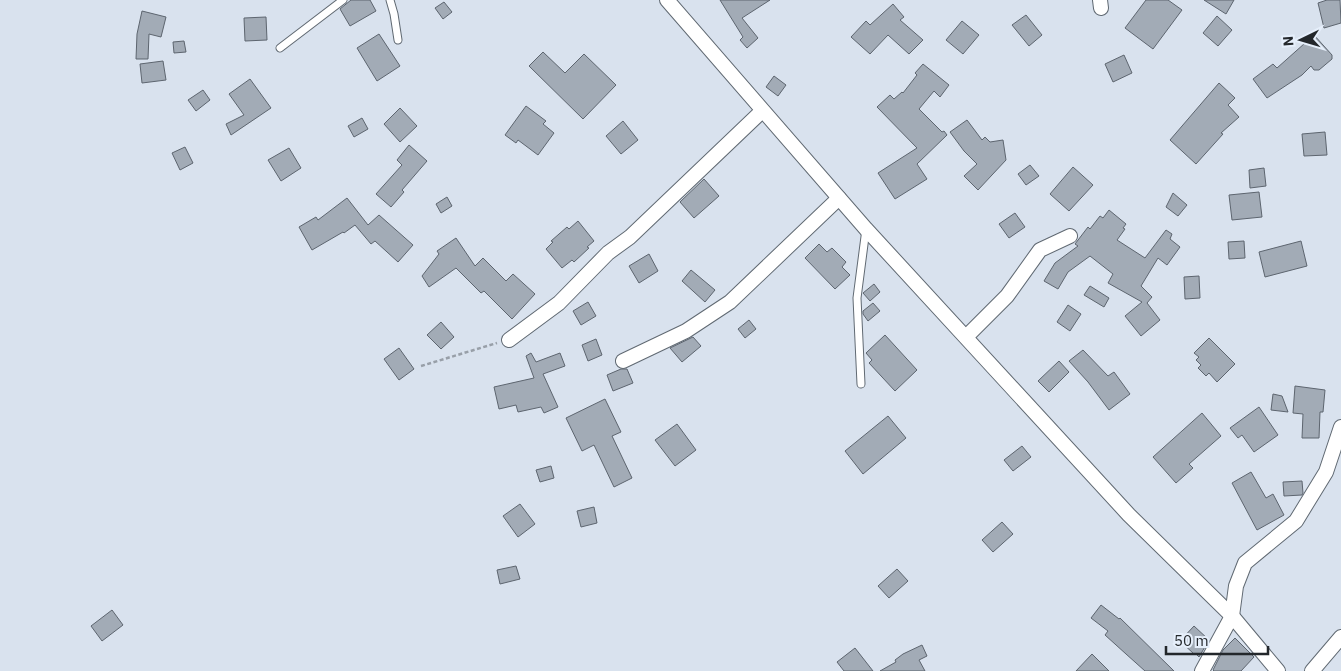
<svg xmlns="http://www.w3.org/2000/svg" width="1341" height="671" font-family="'IBM Plex Sans',sans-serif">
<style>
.building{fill:#a2abb6;stroke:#5d656f}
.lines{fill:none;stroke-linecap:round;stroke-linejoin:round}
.lane-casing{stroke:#606972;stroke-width:9}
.street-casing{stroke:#606972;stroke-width:16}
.path{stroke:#989fa8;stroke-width:2.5;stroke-dasharray:4 2.5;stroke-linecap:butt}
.lane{stroke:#fff;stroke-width:7}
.street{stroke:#fff;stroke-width:14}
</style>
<rect width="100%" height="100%" fill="#d9e2ee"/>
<g class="building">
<polygon points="351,0 370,0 376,11 350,26 340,9"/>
<polygon points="720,0 770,0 742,18 758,38 747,48 740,40 743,37"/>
<polygon points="1146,0 1168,0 1182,10 1153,49 1125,28"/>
<polygon points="1204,0 1234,0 1226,14"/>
<polygon points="1327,0 1340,0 1341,23 1324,28 1318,3"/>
<polygon points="444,2 452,12 443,19 435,8"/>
<polygon points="893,4 904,17 900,20 923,40 909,54 888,35 870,54 851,37 866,21 870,25"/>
<polygon points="142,11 166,17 161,37 149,34 148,59 136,59 137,34"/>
<polygon points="1026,15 1042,35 1029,46 1012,25"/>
<polygon points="1217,16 1232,30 1218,46 1203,33"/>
<polygon points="266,17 267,40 245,41 244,18"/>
<polygon points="962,21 979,35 963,54 946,40"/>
<polygon points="379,34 400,66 377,81 357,48"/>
<polygon points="1314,35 1332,55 1332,59 1319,70 1314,70 1311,66 1302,75 1267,98 1253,79 1273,64 1277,68"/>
<polygon points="184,41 186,52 174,53 173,42"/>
<polygon points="543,52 565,73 584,54 616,85 583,119 529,66"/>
<polygon points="1124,55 1132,73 1113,82 1105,64"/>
<polygon points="163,61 166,80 142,83 140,64"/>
<polygon points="923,64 949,85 940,97 934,91 919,109 942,132 944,131 947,135 917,164 927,179 895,199 878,173 917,148 877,107 890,95 894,99 902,92 903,93 917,75 915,73"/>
<polygon points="774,76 786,85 778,96 766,87"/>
<polygon points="250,79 271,108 231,135 226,124 244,115 229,94"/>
<polygon points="1219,83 1235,98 1228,105 1239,117 1221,133 1223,134 1196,164 1170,140"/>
<polygon points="203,90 210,100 196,111 188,100"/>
<polygon points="526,106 546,121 543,124 554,133 538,155 518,140 516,143 505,135"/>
<polygon points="400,108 417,126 400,142 384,124"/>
<polygon points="362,118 368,129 354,137 348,126"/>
<polygon points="967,120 982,140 985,137 990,142 1003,140 1006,160 978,190 964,176 977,164 964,151 950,132"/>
<polygon points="623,121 638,140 621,154 606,136"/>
<polygon points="1325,132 1327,155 1304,156 1302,134"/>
<polygon points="409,145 427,161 402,190 404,192 391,207 376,194 402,165 397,160"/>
<polygon points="185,147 193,163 180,170 172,153"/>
<polygon points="289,148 301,168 281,181 268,160"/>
<polygon points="1030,165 1039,176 1026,185 1018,174"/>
<polygon points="1073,167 1093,185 1069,211 1050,194"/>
<polygon points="1264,168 1266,186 1250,188 1249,170"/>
<polygon points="704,179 719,196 694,218 680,202"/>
<polygon points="1259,192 1262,217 1232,220 1229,195"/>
<polygon points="1173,193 1187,205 1178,216 1166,207"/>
<polygon points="447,197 452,206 441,213 436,204"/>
<polygon points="347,198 368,225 379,215 413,245 398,262 375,241 371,244 355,225 344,233 343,232 312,250 299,227 316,217 318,220"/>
<polygon points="1109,210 1126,224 1123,228 1125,229 1117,240 1145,258 1166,230 1172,234 1170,239 1180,247 1167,265 1158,258 1141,286 1152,297 1147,303 1160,320 1141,336 1125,316 1142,302 1108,283 1113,274 1090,256 1068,272 1058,289 1044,281 1055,263 1078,246 1075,244 1088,227 1090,229 1100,216 1103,218"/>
<polygon points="1015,213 1025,227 1009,238 999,224"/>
<polygon points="578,221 594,241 587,247 589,248 574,262 572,260 562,268 546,249 553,242 551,241 567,227 569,229"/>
<polygon points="456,238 475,266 483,258 506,281 513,274 535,294 512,319 484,291 481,293 456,268 429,287 422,276 439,254 437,251"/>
<polygon points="1244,241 1245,258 1229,259 1228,242"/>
<polygon points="1301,241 1307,266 1265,277 1259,252"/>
<polygon points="819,244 827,252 832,248 846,262 842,267 850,275 835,289 805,258"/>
<polygon points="649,254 658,271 639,283 629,266"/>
<polygon points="691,270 715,290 705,302 682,281"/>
<polygon points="1199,276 1200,298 1185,299 1184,277"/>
<polygon points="874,284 880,292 870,301 863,293"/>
<polygon points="1090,286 1109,298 1104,307 1084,295"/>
<polygon points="588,302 596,316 581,325 573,311"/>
<polygon points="873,303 880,311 868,321 863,314 863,311"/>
<polygon points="1068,305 1081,314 1070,331 1057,322"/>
<polygon points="749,320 756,329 745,338 738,329"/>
<polygon points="441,322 454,337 441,349 427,335"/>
<polygon points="885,335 917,370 895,391 869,363 872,360 866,353"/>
<polygon points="693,337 701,346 682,362 670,348"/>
<polygon points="1209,338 1235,364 1217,382 1209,373 1206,376 1198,368 1201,365 1196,360 1199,357 1194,353"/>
<polygon points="596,339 602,355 588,361 582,345"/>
<polygon points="399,348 414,369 399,380 384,359"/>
<polygon points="1083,350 1108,376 1114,372 1130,394 1109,410 1088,382 1069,361"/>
<polygon points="531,353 536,362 560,353 565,366 543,374 558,407 544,413 541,407 518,412 516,405 499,409 494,387 534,378 526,356"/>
<polygon points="1059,361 1069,372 1049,392 1038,381"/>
<polygon points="621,369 627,369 633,383 613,391 607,375"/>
<polygon points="1295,386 1325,390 1323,412 1320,412 1319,438 1302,438 1303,414 1293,413"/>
<polygon points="1273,394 1282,396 1288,412 1271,410"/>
<polygon points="605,399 621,432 612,436 632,478 614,487 594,445 582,451 566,418"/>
<polygon points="1259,407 1278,435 1254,452 1242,435 1238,438 1230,428"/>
<polygon points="1202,413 1221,436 1189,464 1193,468 1176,483 1153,457"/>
<polygon points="888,416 906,438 863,474 845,451"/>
<polygon points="677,424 696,450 675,466 655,440"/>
<polygon points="1022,446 1031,457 1013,471 1004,460"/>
<polygon points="551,466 554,478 540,482 536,470"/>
<polygon points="1251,472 1266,498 1273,494 1284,515 1257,530 1232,483"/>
<polygon points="1302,481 1303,493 1302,495 1284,496 1283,482"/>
<polygon points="520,504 535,524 518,537 503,516"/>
<polygon points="594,507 597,523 581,527 577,511"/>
<polygon points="1002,522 1013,534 993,552 982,540"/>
<polygon points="516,566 520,579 500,584 497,570"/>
<polygon points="897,569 908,581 889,598 878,586"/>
<polygon points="1101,605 1119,619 1120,618 1174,671 1145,671 1126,654 1105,635 1108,631 1091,618"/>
<polygon points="112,610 123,625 102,641 91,626"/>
<polygon points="1194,626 1209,640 1199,657 1195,653 1194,654 1180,641"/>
<polygon points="1235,638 1254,657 1241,671 1214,671 1213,670 1223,650"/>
<polygon points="922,645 927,656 919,660 925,671 880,671 896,662 895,660 903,654"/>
<polygon points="855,648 873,671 844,671 837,662"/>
<polygon points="1092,654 1109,671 1076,671"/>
</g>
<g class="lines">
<defs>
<g id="lane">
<polyline points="390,0 394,14 398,40"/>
<polyline points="280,48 343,0"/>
<polyline points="861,384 857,298 866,229"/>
</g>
<g id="street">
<polyline points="667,0 866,229 1129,515 1232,616 1278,671"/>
<polyline points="1100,0 1101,8"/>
<polyline points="966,337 1007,296 1040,250 1070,236"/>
<polyline points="509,340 559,303 608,253 630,237 762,111"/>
<polyline points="623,361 686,331 730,302 839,198"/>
<polyline points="1202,671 1232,616 1236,586 1245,563 1296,521 1326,472 1341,427"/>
<polyline points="1312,671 1341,637"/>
</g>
</defs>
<use href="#lane" class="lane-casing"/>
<use href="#street" class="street-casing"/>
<polyline class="path" points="421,366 497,343"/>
<use href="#lane" class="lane"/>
<use href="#street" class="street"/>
</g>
<g transform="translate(1301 40) rotate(265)" stroke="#e6effb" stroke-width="4" paint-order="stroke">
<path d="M0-4L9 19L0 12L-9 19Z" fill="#23272b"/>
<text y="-8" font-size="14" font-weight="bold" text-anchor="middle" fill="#23272b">N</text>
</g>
<path d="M1166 646v8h102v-8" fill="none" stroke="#23272b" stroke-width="2.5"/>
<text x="1174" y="646" font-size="15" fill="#23272b" stroke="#e6effb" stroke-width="4" paint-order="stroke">50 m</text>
</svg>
